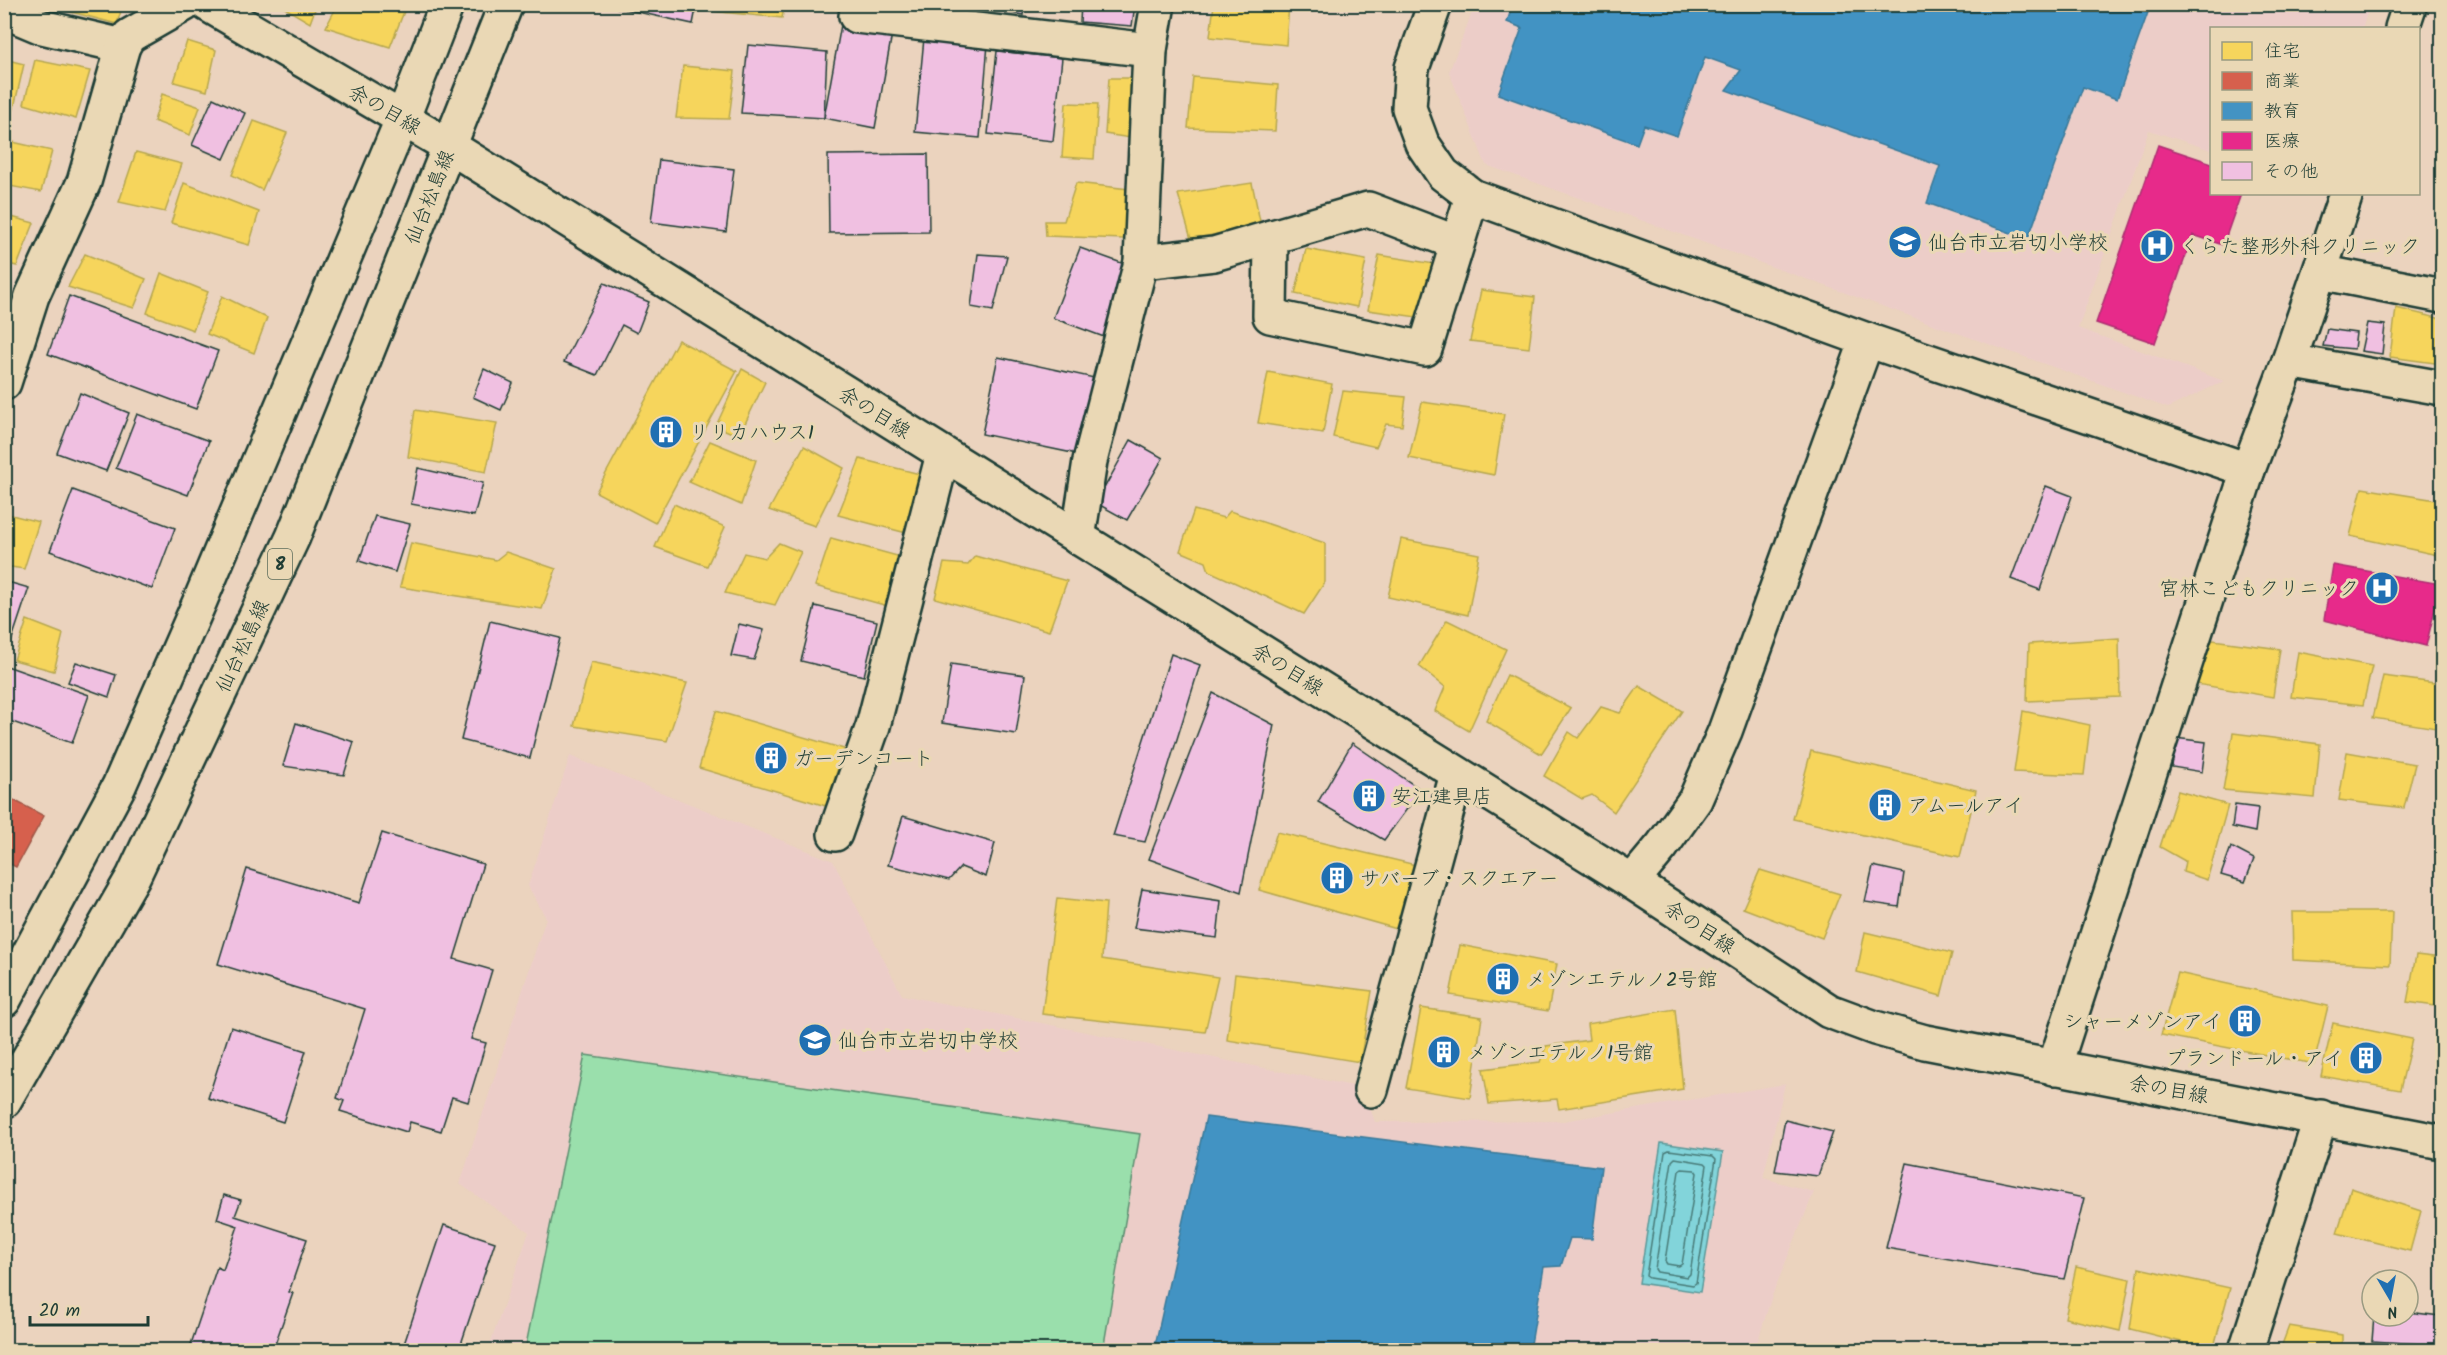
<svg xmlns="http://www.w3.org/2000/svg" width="2447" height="1355" font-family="Kalam,'Klee One',sans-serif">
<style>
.built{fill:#eccdc8}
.green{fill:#9adfac;stroke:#5c8e70;stroke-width:1.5}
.water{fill:#82d4da;stroke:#5a9898;stroke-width:1.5}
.homes{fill:#f6d55c;stroke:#b6a750;stroke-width:1.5}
.shops{fill:#d6604d;stroke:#9f5646;stroke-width:1.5}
.schools{fill:#4393c3;stroke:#387998;stroke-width:1.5}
.health{fill:#e7298a;stroke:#ab2f70;stroke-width:1.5}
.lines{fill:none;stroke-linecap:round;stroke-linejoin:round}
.shore{stroke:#477976;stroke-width:1.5}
.building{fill:#f0c0e1;stroke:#1f3d34;stroke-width:1.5}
.minor-casing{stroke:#1f3d34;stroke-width:38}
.major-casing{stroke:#1f3d34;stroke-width:38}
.minor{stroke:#ead8b5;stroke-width:33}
.major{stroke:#ead8b5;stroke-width:33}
.labels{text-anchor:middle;stroke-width:6;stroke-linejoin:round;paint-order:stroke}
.shield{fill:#ead8b5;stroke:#5c6c5b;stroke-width:1.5}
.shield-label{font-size:18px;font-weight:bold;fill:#1f3d34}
.street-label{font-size:20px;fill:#1f3d34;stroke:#ead8b5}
.poi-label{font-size:20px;fill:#1f3d34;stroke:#ead8b5;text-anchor:start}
</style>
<rect width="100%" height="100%" fill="#ebd3be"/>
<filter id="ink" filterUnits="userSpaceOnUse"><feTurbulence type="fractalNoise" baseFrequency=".0167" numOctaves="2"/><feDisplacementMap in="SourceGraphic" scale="12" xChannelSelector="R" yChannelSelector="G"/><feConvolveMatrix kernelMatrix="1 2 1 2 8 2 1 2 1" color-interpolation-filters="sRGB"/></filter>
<g filter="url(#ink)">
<g class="built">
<polygon points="1475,5 2370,5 2362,28 2212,28 2211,150 2149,130 2078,328 2224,381 2168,408 1486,165 1449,72"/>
<polygon points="570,756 833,861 902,995 1363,1088 1375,1122 1563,1121 1785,1084 1763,1178 1814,1192 1772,1296 1755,1350 488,1350 529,1232 460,1184 546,918 528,886"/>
</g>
<polygon class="green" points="585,1055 1140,1134 1103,1350 525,1350"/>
<polygon class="water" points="1661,1143 1723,1152 1700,1292 1639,1283"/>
<g class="homes">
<polygon points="41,4 123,4 117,24"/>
<polygon points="278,4 317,4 310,23"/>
<polygon points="338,4 407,4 390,47 326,27"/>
<polygon points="713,4 785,4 782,18 711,11"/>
<polygon points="1214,4 1289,4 1286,45 1210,37"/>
<polygon points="187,41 216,50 207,91 174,82"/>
<polygon points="4,59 24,64 13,112 4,109"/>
<polygon points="35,60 90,71 76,119 24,104"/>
<polygon points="683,66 735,71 729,119 676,118"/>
<polygon points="1193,77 1278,85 1275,131 1188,128"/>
<polygon points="1109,78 1139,78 1137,139 1105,134"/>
<polygon points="162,94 200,107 190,135 154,121"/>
<polygon points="1066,103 1098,104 1094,159 1062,157"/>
<polygon points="254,121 287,133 262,190 232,175"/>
<polygon points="4,140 52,151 41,192 4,185"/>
<polygon points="136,152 182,164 165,212 119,202"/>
<polygon points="184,183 259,212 249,245 171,223"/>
<polygon points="1076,183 1129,189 1124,239 1046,236 1045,221 1064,221"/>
<polygon points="1252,183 1261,226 1191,239 1178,194"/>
<polygon points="4,215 34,223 17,266 4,263"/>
<polygon points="1306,249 1366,260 1357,307 1295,294"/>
<polygon points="85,254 146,279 134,308 68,287"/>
<polygon points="1379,255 1441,265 1424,318 1368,310"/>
<polygon points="161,273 208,292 193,330 147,313"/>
<polygon points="1481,290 1535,297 1529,348 1470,341"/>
<polygon points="222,296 267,318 254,353 207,334"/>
<polygon points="2396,308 2442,319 2442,364 2390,357"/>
<polygon points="678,340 737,371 655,523 596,492"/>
<polygon points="742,369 765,382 739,436 716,426"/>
<polygon points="1268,372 1332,384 1323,433 1258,423"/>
<polygon points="1343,391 1406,397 1402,426 1386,424 1376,447 1333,437"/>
<polygon points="1422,402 1504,414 1494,475 1409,458"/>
<polygon points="415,410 497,423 486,472 408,457"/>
<polygon points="710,441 756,460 741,505 689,482"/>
<polygon points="804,446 844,468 815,526 769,510"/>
<polygon points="860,459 928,476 914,535 838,515"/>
<polygon points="2362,488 2442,501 2442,556 2350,536"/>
<polygon points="674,504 725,527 707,566 655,547"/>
<polygon points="1194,510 1224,518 1230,511 1325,543 1325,582 1304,614 1209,571 1206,562 1180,551"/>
<polygon points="4,513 39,522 24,569 4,566"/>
<polygon points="831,538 901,557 888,606 815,586"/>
<polygon points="1401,539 1479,554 1468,615 1388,597"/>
<polygon points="411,543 496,560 506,552 556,569 542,609 400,587"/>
<polygon points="779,543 801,552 775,605 725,593 744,553 765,558"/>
<polygon points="975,556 1067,581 1049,631 935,598 944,563 968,565"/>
<polygon points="27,620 63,634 54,671 14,660"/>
<polygon points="1447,620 1506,649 1469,731 1435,711 1445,687 1419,666"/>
<polygon points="2119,638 2120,697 2027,701 2029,644"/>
<polygon points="2205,639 2280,649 2273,697 2196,684"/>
<polygon points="2298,652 2372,666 2363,705 2291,697"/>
<polygon points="591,662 687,683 667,741 574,726"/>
<polygon points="1507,675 1571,708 1541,754 1486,721"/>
<polygon points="2383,676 2442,684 2442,700 2436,728 2373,718"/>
<polygon points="1639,686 1682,711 1614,812 1592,795 1582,799 1544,776 1569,732 1578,738 1601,707 1620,713"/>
<polygon points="716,711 844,749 826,806 699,768"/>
<polygon points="2023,711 2090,725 2084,775 2014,772"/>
<polygon points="2233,733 2320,744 2315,798 2223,790"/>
<polygon points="1811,751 1976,790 1960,857 1793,819"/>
<polygon points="2347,752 2415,764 2404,808 2339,800"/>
<polygon points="2178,791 2228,805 2207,880 2183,872 2185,861 2160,847"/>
<polygon points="1277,832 1416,865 1397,929 1259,890"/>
<polygon points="1760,870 1840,894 1822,938 1743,908"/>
<polygon points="1057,898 1106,903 1102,959 1218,977 1205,1032 1042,1014"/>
<polygon points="2292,912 2392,912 2390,965 2293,960"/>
<polygon points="1865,932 1952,953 1941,996 1857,972"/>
<polygon points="1460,945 1557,964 1548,1011 1450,995"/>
<polygon points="2416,955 2442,958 2442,1007 2407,1002"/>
<polygon points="2178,973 2328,1006 2314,1064 2161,1035"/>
<polygon points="1235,974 1372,991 1360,1062 1227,1040"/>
<polygon points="1421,1008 1482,1017 1470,1098 1406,1088"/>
<polygon points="1675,1009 1683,1089 1559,1109 1557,1099 1489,1104 1483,1069 1540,1062 1546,1046 1589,1040 1587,1024"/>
<polygon points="2333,1023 2412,1039 2400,1090 2321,1076"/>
<polygon points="2442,1065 2442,1101 2436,1100"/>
<polygon points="2351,1188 2421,1211 2410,1251 2337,1233"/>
<polygon points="2076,1267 2130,1279 2120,1331 2065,1318"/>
<polygon points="2139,1268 2230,1288 2213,1350 2130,1329"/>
<polygon points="2289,1326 2342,1335 2342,1350 2280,1350"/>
</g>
<polygon class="shops" points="4,795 44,816 16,867 4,861"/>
<g class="schools">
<polygon points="1513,4 1979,4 1995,10 1997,4 2151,4 2117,99 2083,87 2028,239 1927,203 1940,166 1726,90 1741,70 1705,57 1677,136 1644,125 1637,144 1498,94 1522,28 1507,22"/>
<polygon points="1206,1117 1601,1167 1592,1239 1570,1238 1561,1266 1544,1267 1530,1350 1154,1350"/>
</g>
<g class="health">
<polygon points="2158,145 2212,163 2212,194 2241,194 2223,245 2193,235 2155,343 2096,323"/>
<polygon points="2333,565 2441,584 2426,646 2324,620"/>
</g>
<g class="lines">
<g class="shore">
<polygon points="1669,1150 1713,1156 1716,1159 1696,1283 1693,1285 1649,1278 1646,1276 1665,1152"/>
<polygon points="1675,1158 1705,1163 1707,1165 1690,1274 1687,1277 1657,1272 1655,1269 1672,1161"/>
<polygon points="1682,1169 1695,1170 1697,1173 1682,1264 1679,1266 1667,1264 1665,1261 1679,1171"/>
</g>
</g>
<g class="building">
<polygon points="601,4 697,4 693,24"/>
<polygon points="870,4 977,4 976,16"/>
<polygon points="987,4 1025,4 1023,15 987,8"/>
<polygon points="1081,4 1135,4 1132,26 1080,22"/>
<polygon points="842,19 893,28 875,128 824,118"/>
<polygon points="924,38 988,44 980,138 915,132"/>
<polygon points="748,45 827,52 824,118 741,113"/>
<polygon points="997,51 1062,58 1053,141 988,134"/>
<polygon points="213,98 245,113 224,159 192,145"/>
<polygon points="928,154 929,232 829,233 828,155"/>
<polygon points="659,160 734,169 726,232 651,222"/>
<polygon points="1080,248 1138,269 1112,340 1053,318"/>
<polygon points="978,254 1007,256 993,311 971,307"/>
<polygon points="604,283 649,302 637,333 622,325 597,375 564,362"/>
<polygon points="69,296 218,351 196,409 48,354"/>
<polygon points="2367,323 2385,325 2382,354 2361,351"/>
<polygon points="2327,329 2356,333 2354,349 2323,346"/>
<polygon points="998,357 1099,379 1082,455 982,434"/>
<polygon points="484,369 513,383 501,410 473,397"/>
<polygon points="80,393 129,413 106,471 57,453"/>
<polygon points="137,414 209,441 188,495 116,468"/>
<polygon points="1131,440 1163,458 1127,520 1096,503"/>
<polygon points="418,468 483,483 474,516 411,504"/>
<polygon points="2046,486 2072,496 2040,590 2011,579"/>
<polygon points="73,490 175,528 152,589 50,551"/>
<polygon points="375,516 410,524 395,572 359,561"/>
<polygon points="4,581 29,588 5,660 4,659"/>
<polygon points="815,606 877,621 864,676 801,661"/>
<polygon points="490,621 560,638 530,758 461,740"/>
<polygon points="739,624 764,630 754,660 731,656"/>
<polygon points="1171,654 1200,665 1145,842 1113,836"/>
<polygon points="76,662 116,675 109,697 68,682"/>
<polygon points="951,664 1025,675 1016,734 942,723"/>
<polygon points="4,665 89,695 72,743 4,719"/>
<polygon points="1213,693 1274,725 1241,892 1149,859"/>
<polygon points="296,723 354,742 344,775 283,766"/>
<polygon points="2175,738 2206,742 2202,772 2172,767"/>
<polygon points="1352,743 1421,790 1384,840 1318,802"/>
<polygon points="2235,805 2258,808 2255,832 2232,827"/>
<polygon points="903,816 995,843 986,877 961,867 949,880 888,865"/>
<polygon points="382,833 483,864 454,959 492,970 471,1039 486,1043 468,1102 452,1097 441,1131 410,1122 407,1132 340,1111 344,1101 337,1098 365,1009 218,964 247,869 359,903"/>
<polygon points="2231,847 2254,859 2245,882 2221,875"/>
<polygon points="1873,866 1904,873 1899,907 1865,902"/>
<polygon points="1142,889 1221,901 1217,938 1134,928"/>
<polygon points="231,1027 306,1051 283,1122 208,1098"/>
<polygon points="1785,1120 1833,1132 1818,1176 1775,1171"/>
<polygon points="1907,1163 2084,1198 2064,1279 1886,1248"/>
<polygon points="224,1195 241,1200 235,1216 307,1239 289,1292 293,1293 273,1350 189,1350 217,1267 223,1270 238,1226 217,1219"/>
<polygon points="444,1225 495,1242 459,1350 402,1350"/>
<polygon points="2408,1312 2440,1316 2438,1345 2372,1341 2374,1316 2408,1316"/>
</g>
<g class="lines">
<defs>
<g id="minor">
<polyline points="207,4 449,146 1632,882 1829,1011 1875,1028 1925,1042 2442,1142"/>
<polyline points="858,4 856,16 1150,50"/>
<polyline points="1435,4 1412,68 1409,108 1422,143 1443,174 1472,196 1867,340 2248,470"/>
<polyline points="4,11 42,27 123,46"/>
<polyline points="2402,28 2410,4"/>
<polyline points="1271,237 1270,316 1425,349 1472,196"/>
<polyline points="1141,262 1214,254 1368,209 1457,243"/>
<polyline points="2320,272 2442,296"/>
<polyline points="2289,361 2442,388"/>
<polyline points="4,383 32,296 84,182 123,46 129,36 185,4"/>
<polyline points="1078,538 1090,461 1141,262 1150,50 1158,4"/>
<polyline points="835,834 873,726 943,454"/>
<polyline points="1632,882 1662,846 1695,800 1725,731 1867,340"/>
<polyline points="2054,1068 2248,470 2289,361 2346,194"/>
<polyline points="1371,1090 1457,774"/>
<polyline points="2246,1350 2321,1117"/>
</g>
<g id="major">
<polyline points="4,1000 119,786 200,601 402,120 447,4"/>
<polyline points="4,1101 133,877 293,537 506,4"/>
</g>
</defs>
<use href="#minor" class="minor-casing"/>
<use href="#major" class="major-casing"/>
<use href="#minor" class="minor"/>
<use href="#major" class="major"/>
</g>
</g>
<defs>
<symbol id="school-disc" viewBox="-11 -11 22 22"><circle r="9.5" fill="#1f6fb2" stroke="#ead8b5"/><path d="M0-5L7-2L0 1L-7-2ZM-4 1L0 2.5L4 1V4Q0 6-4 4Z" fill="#fff"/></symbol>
<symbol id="hospital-disc" viewBox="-11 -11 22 22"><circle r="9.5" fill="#1f6fb2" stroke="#ead8b5"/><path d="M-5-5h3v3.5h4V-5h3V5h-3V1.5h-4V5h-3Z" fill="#fff"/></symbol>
<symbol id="building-disc" viewBox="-11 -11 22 22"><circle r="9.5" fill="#1f6fb2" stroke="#ead8b5"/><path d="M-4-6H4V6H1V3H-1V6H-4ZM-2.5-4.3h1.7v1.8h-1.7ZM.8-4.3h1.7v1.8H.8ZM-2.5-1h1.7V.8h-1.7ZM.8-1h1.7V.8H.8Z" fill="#fff"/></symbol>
</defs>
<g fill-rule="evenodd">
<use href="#school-disc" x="1886" y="223" width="38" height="38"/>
<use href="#hospital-disc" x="2138" y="227" width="38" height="38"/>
<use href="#building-disc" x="647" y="413" width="38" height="38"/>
<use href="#hospital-disc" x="2363" y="569" width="38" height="38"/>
<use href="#building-disc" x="752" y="739" width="38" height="38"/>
<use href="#building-disc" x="1350" y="777" width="38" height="38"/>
<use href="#building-disc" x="1866" y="786" width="38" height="38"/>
<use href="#building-disc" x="1318" y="859" width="38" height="38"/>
<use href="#building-disc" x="1484" y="960" width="38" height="38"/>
<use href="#building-disc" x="2226" y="1002" width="38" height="38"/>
<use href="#school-disc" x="796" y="1021" width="38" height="38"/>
<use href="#building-disc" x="1425" y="1033" width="38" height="38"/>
<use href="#building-disc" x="2347" y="1039" width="38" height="38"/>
</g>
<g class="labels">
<rect class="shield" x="268" y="549" width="24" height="30" rx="4.5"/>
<g class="shield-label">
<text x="280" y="570">8</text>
</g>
<g class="street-label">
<text transform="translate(385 109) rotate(30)" y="7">余の目線</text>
<text transform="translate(429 197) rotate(-68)" y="7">仙台松島線</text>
<text transform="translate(875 412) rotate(32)" y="7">余の目線</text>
<text transform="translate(242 646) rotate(-65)" y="7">仙台松島線</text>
<text transform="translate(1288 669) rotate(32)" y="7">余の目線</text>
<text transform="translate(1700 927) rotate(33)" y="7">余の目線</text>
<text transform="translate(2169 1089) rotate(10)" y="7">余の目線</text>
</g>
<g class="poi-label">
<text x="1928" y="249">仙台市立岩切小学校</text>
<text x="2180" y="253">くらた整形外科クリニック</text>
<text x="689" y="439">リリカハウス1</text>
<text x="2359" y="595" text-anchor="end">宮林こどもクリニック</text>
<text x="794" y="765">ガーデンコート</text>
<text x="1392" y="803">安江建具店</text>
<text x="1908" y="812">アムールアイ</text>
<text x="1360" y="885">サバーブ・スクエアー</text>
<text x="1526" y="986">メゾンエテルノ2号館</text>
<text x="2222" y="1028" text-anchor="end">シャーメゾンアイ</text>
<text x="838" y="1047">仙台市立岩切中学校</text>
<text x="1467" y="1059">メゾンエテルノ1号館</text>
<text x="2343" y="1065" text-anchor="end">プランドール・アイ</text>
</g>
</g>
<rect width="2447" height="1355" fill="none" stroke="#ead8b5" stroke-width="24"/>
<rect x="12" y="12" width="2423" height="1331" fill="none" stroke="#1f3d34" stroke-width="2" filter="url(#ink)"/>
<rect x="2210" y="27" width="210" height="168" fill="#ead8b5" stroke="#999a81" stroke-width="1.5"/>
<rect x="2222" y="42" width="30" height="18" fill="#f6d55c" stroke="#999a81" stroke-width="1.5"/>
<text x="2264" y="57" font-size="18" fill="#1f3d34">住宅</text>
<rect x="2222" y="72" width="30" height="18" fill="#d6604d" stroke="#999a81" stroke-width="1.5"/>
<text x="2264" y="87" font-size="18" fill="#1f3d34">商業</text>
<rect x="2222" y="102" width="30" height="18" fill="#4393c3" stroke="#999a81" stroke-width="1.5"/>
<text x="2264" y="117" font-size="18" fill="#1f3d34">教育</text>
<rect x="2222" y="132" width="30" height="18" fill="#e7298a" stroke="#999a81" stroke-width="1.5"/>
<text x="2264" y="147" font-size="18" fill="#1f3d34">医療</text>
<rect x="2222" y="162" width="30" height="18" fill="#f0c0e1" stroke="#999a81" stroke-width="1.5"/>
<text x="2264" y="177" font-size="18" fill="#1f3d34">その他</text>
<g transform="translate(2390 1298) rotate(170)"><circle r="28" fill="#ead8b5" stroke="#999a81" stroke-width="1.5"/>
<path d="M0-4.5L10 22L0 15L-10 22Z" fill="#1f6fb2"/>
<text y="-9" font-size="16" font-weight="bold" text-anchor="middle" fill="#1f3d34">N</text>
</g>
<path d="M30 1316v9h118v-9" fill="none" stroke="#1f3d34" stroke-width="3"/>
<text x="39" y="1316" font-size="18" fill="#1f3d34" stroke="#ead8b5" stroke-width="4.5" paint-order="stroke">20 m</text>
</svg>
